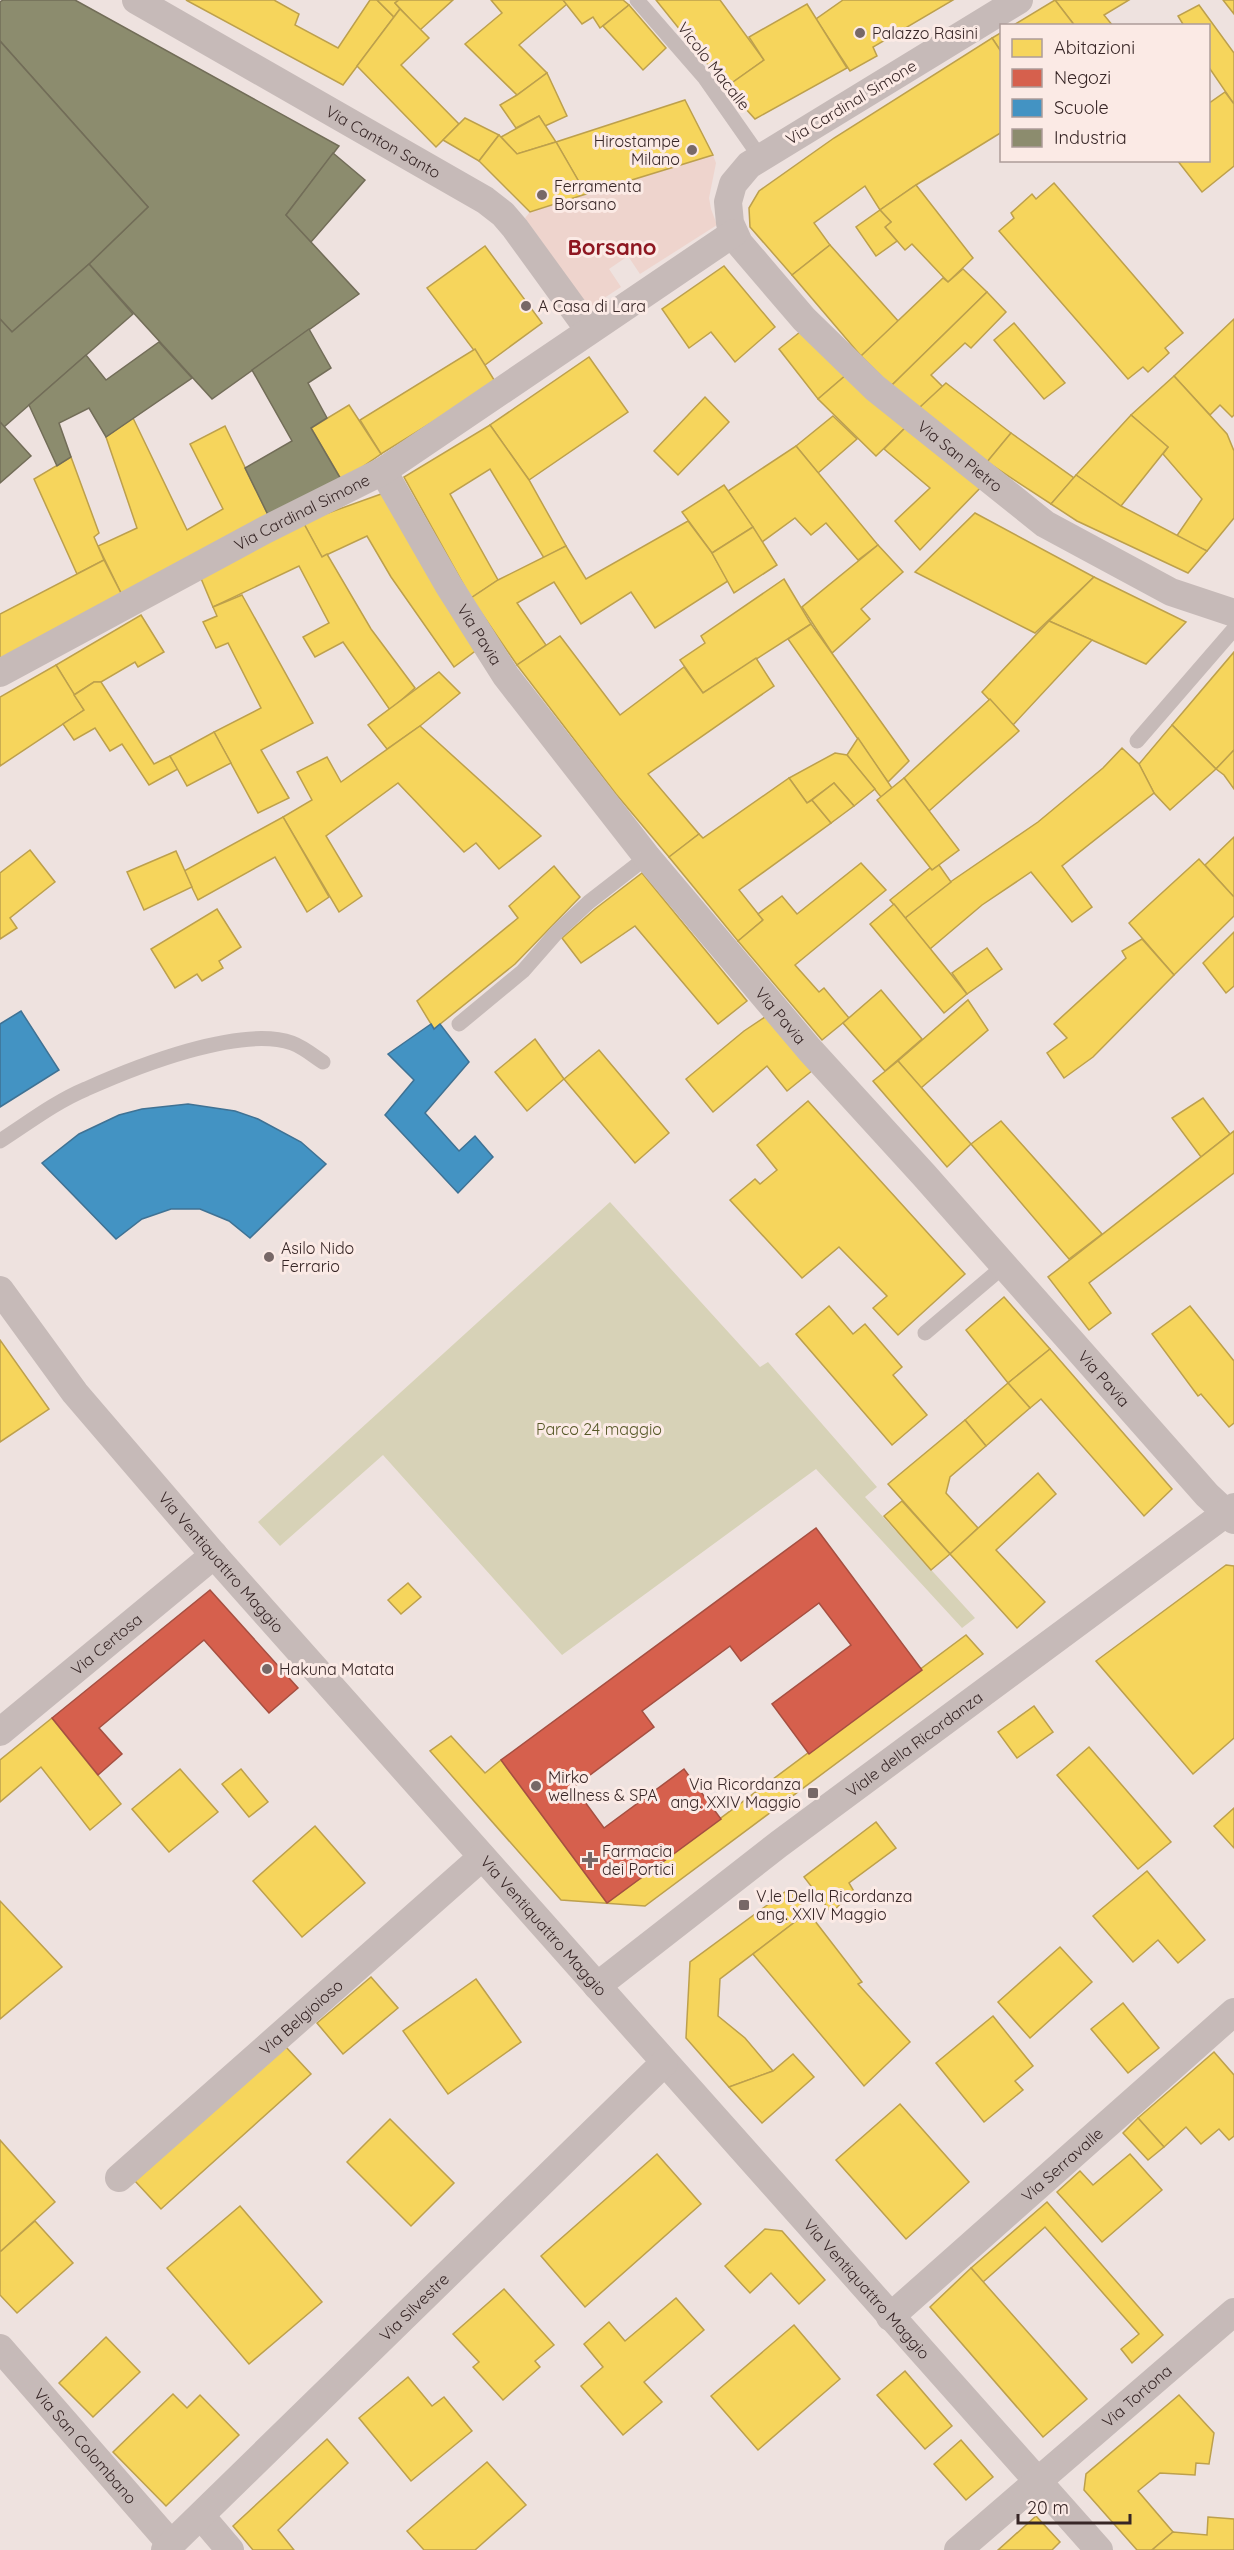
<svg xmlns="http://www.w3.org/2000/svg" width="1234" height="2550" font-family="Quicksand,sans-serif">
<style>
.green{fill:#d7d2b7}
.plaza{fill:#eed4cd}
.homes{fill:#f6d55c;stroke:#bda04c;stroke-width:1.5}
.shops{fill:#d6604d;stroke:#a64f41;stroke-width:1.5}
.schools{fill:#4393c3;stroke:#3f7294;stroke-width:1.5}
.industry{fill:#8c8c6e;stroke:#726d58;stroke-width:1.5}
.lines{fill:none;stroke-linecap:round;stroke-linejoin:round}
.lane{stroke:#c6bab8;stroke-width:15}
.street{stroke:#c6bab8;stroke-width:28}
.poi-dot{fill:#776867;stroke:#fbeae5;stroke-width:2}
.labels{text-anchor:middle;stroke-width:6;stroke-linejoin:round;paint-order:stroke}
.poi-label{font-size:16px;fill:#372626;stroke:#fbeae5;text-anchor:start}
.street-label{font-size:16px;fill:#372626;stroke:#fbeae5}
.park-label{font-size:16px;fill:#565827;stroke:#fbeae5}
.district-label{font-size:22px;font-weight:bold;fill:#8e1721;stroke:#fbeae5}
</style>
<rect width="100%" height="100%" fill="#eee2df"/>
<polygon class="green" points="610,1202 760,1367 768,1362 877,1487 865,1497 975,1618 962,1628 816,1469 562,1655 383,1455 280,1546 258,1522"/>
<polygon class="plaza" points="713,155 716,163 709,198 711,209 717,225 640,274 628,256 609,269 621,287 589,308 525,218 530,212"/>
<g class="homes">
<polygon points="186,0 274,0 299,14 295,25 338,48 370,0 377,0 394,17 343,85"/>
<polygon points="377,0 399,0 395,3 400,9 394,17"/>
<polygon points="399,0 453,0 420,30 395,3"/>
<polygon points="491,0 563,0 567,4 519,45 547,73 517,95 465,44 502,13"/>
<polygon points="563,0 623,0 629,5 600,28 593,17 582,24"/>
<polygon points="656,0 720,0 764,60 726,87"/>
<polygon points="843,0 953,0 873,47 877,56 850,71 816,19"/>
<polygon points="1055,0 1129,0 1104,15 1113,26 1075,26"/>
<polygon points="1055,0 1075,26 1012,26"/>
<polygon points="1223,0 1234,0 1234,14"/>
<polygon points="807,4 847,68 755,119 726,87 764,60 749,37"/>
<polygon points="629,5 666,48 643,70 603,26"/>
<polygon points="1199,5 1234,53 1234,104 1208,66 1208,26 1184,26 1178,16"/>
<polygon points="400,9 429,38 401,65 459,124 436,147 357,66"/>
<polygon points="1002,32 1002,53 992,38"/>
<polygon points="992,38 1002,53 1002,132 916,185 880,210 865,186 814,223 830,245 792,275 750,227 749,208 759,191 834,138"/>
<polygon points="547,73 567,116 545,126 539,116 516,128 500,105 517,95"/>
<polygon points="1225,92 1234,104 1234,166 1202,192 1177,160 1208,160 1208,104"/>
<polygon points="685,100 713,155 586,194 556,142"/>
<polygon points="539,116 556,142 517,154 501,137"/>
<polygon points="465,118 499,135 479,161 443,140"/>
<polygon points="499,135 517,154 556,142 586,194 530,212 479,161"/>
<polygon points="1054,183 1183,333 1165,348 1169,353 1148,372 1143,367 1128,379 999,231 1014,218 1011,213 1032,194 1036,199"/>
<polygon points="916,185 973,258 948,282 912,244 905,250 885,227 891,222 880,210"/>
<polygon points="880,210 891,222 885,227 897,241 876,256 856,227"/>
<polygon points="830,245 899,322 861,356 792,275"/>
<polygon points="485,246 542,323 485,365 427,288"/>
<polygon points="724,266 775,327 735,362 711,332 689,348 662,309"/>
<polygon points="963,269 987,292 891,386 861,356 943,278 948,282"/>
<polygon points="987,292 1006,312 971,348 965,343 931,375 943,387 918,409 891,386"/>
<polygon points="1234,319 1234,415 1232,417 1220,405 1210,415 1174,376"/>
<polygon points="1014,323 1065,383 1044,399 994,340"/>
<polygon points="805,328 846,375 818,399 779,349"/>
<polygon points="475,349 496,383 381,454 360,420"/>
<polygon points="589,357 628,412 529,480 490,425"/>
<polygon points="846,375 907,426 876,456 818,399"/>
<polygon points="1174,376 1227,434 1234,451 1234,518 1207,551 1176,537 1202,499 1163,454 1168,447 1131,415"/>
<polygon points="946,383 1011,433 987,462 918,409"/>
<polygon points="705,397 729,422 678,475 654,451"/>
<polygon points="349,405 381,454 342,481 311,428"/>
<polygon points="1131,415 1168,447 1121,506 1076,475"/>
<polygon points="833,416 857,439 818,473 796,446"/>
<polygon points="133,418 187,530 223,509 190,444 225,426 271,521 124,599 98,546 137,528 106,437"/>
<polygon points="490,425 529,480 566,546 544,558 490,469 450,494 498,580 471,598 404,477"/>
<polygon points="907,426 984,484 920,550 895,521 930,488 884,449"/>
<polygon points="1011,433 1074,478 1051,504 987,462"/>
<polygon points="796,446 878,545 858,560 826,523 811,535 795,518 762,542 728,491"/>
<polygon points="71,457 99,533 94,537 104,560 77,574 34,479"/>
<polygon points="1076,475 1121,506 1207,551 1188,573 1077,521 1051,504"/>
<polygon points="724,485 753,527 712,553 682,512"/>
<polygon points="384,493 482,646 454,667 391,577 367,536 322,557 303,522"/>
<polygon points="975,513 1094,577 1035,633 915,572"/>
<polygon points="688,521 712,553 728,581 655,628 631,592 581,624 554,582 517,603 546,645 517,665 471,598 498,580 566,546 586,579"/>
<polygon points="303,522 322,557 327,554 371,629 415,688 390,710 343,642 315,657 303,637 329,623 299,566 213,607 200,576"/>
<polygon points="753,527 777,565 734,593 712,553"/>
<polygon points="878,545 903,572 861,609 870,619 832,653 802,607"/>
<polygon points="104,560 124,599 0,663 0,614"/>
<polygon points="1094,577 1186,622 1146,664 1049,621"/>
<polygon points="784,579 811,624 703,693 680,660 705,643 701,636"/>
<polygon points="242,595 313,723 261,750 289,798 258,813 214,732 261,708 228,643 216,648 203,622 217,616 213,607"/>
<polygon points="141,615 164,652 138,667 135,662 101,682 94,682 74,695 56,665"/>
<polygon points="1049,621 1092,640 1013,725 982,692"/>
<polygon points="811,624 909,761 888,782 788,639"/>
<polygon points="560,636 620,715 684,667 703,693 756,658 774,686 648,774 699,834 669,857 616,794 517,665"/>
<polygon points="1234,652 1234,750 1216,769 1172,725"/>
<polygon points="56,665 84,710 0,766 0,697"/>
<polygon points="439,672 460,693 420,726 387,749 368,725"/>
<polygon points="94,682 101,682 154,764 170,756 178,769 149,785 122,744 110,751 95,728 74,740 63,724 84,710 74,695"/>
<polygon points="990,699 1019,731 929,811 904,778"/>
<polygon points="1172,725 1216,769 1170,810 1154,793 1139,764"/>
<polygon points="420,726 541,836 499,869 476,843 464,852 398,783 326,836 362,896 339,912 283,817 312,800 297,772 327,757 341,782"/>
<polygon points="214,732 231,763 187,786 170,756"/>
<polygon points="858,738 892,788 881,797 847,755"/>
<polygon points="1122,748 1139,764 1154,793 1062,866 1092,907 1072,922 1031,872 982,905 930,949 905,918 943,887 1038,822 1103,768"/>
<polygon points="1234,750 1234,789 1224,775 1216,769"/>
<polygon points="835,753 847,755 875,789 854,806 834,783 807,803 789,778"/>
<polygon points="789,778 807,803 812,800 831,823 739,890 763,920 738,941 669,857 699,834 703,838"/>
<polygon points="904,778 959,850 932,870 877,800"/>
<polygon points="834,783 854,806 831,823 812,800"/>
<polygon points="283,817 329,897 307,912 275,857 198,900 184,871"/>
<polygon points="1234,837 1234,897 1205,865"/>
<polygon points="30,850 55,882 10,918 17,928 0,939 0,873"/>
<polygon points="176,851 192,887 144,910 127,872"/>
<polygon points="1199,859 1234,897 1234,916 1174,975 1129,923"/>
<polygon points="861,863 886,890 795,965 819,992 824,988 849,1018 822,1040 738,941 763,920 758,914 782,896 797,914"/>
<polygon points="939,865 951,882 905,918 890,900 930,868 932,870"/>
<polygon points="554,866 580,897 515,964 434,1029 417,1001 518,918 509,906"/>
<polygon points="642,873 747,1001 718,1024 635,926 581,963 562,938 595,909"/>
<polygon points="894,904 967,994 944,1013 870,924"/>
<polygon points="217,909 241,947 219,961 223,968 202,981 197,974 175,988 151,949"/>
<polygon points="1234,932 1234,986 1226,993 1203,963"/>
<polygon points="1142,939 1174,975 1093,1057 1064,1078 1047,1053 1067,1038 1054,1024 1126,958 1122,951"/>
<polygon points="987,948 1002,969 967,994 952,973"/>
<polygon points="881,990 922,1039 885,1071 843,1023"/>
<polygon points="968,1000 988,1030 921,1088 898,1061"/>
<polygon points="768,1015 813,1070 787,1091 767,1066 713,1112 686,1079 744,1031"/>
<polygon points="535,1039 564,1079 527,1111 495,1072"/>
<polygon points="599,1050 669,1133 635,1163 564,1079"/>
<polygon points="898,1061 971,1144 947,1167 873,1081"/>
<polygon points="1203,1098 1230,1134 1201,1157 1172,1118"/>
<polygon points="808,1101 965,1274 898,1335 873,1308 887,1296 839,1247 802,1278 730,1200 755,1179 760,1184 777,1170 757,1145"/>
<polygon points="1001,1121 1102,1234 1069,1259 971,1144"/>
<polygon points="1234,1131 1234,1173 1089,1283 1111,1313 1089,1330 1048,1277"/>
<polygon points="1004,1297 1050,1349 1008,1383 966,1330"/>
<polygon points="829,1306 853,1334 865,1324 902,1367 893,1375 927,1415 892,1445 796,1334"/>
<polygon points="1190,1306 1234,1361 1234,1423 1229,1427 1201,1394 1198,1396 1152,1334"/>
<polygon points="0,1340 49,1409 0,1442"/>
<polygon points="1050,1349 1172,1489 1144,1516 1041,1399 1030,1408 1008,1383"/>
<polygon points="1008,1383 1030,1408 986,1446 965,1420"/>
<polygon points="965,1420 986,1446 950,1477 946,1493 978,1528 950,1554 888,1484"/>
<polygon points="1038,1473 1056,1494 996,1550 1045,1602 1017,1628 950,1554"/>
<polygon points="902,1501 950,1554 931,1570 884,1516"/>
<polygon points="1226,1565 1234,1566 1234,1738 1193,1774 1096,1661"/>
<polygon points="408,1583 421,1597 401,1614 388,1600"/>
<polygon points="966,1635 983,1654 645,1906 561,1900 430,1751 451,1736 485,1773 501,1760 607,1903"/>
<polygon points="1034,1706 1053,1732 1017,1758 998,1732"/>
<polygon points="52,1718 121,1804 90,1830 41,1767 0,1802 0,1760"/>
<polygon points="1089,1747 1171,1842 1138,1869 1057,1775"/>
<polygon points="180,1769 218,1812 169,1852 132,1809"/>
<polygon points="241,1769 268,1802 249,1817 222,1784"/>
<polygon points="1234,1808 1234,1848 1214,1826"/>
<polygon points="876,1822 896,1848 849,1883 855,1893 831,1912 804,1877"/>
<polygon points="315,1826 365,1883 302,1937 253,1881"/>
<polygon points="1147,1871 1205,1940 1178,1963 1158,1940 1133,1962 1093,1916"/>
<polygon points="789,1889 808,1912 720,1979 718,2016 745,2038 773,2071 729,2087 686,2038 690,1962"/>
<polygon points="0,1901 62,1967 0,2019"/>
<polygon points="808,1912 862,1982 858,1984 910,2042 864,2086 753,1954"/>
<polygon points="1060,1947 1092,1982 1030,2038 998,2002"/>
<polygon points="371,1977 398,2008 343,2054 317,2023"/>
<polygon points="476,1979 521,2042 448,2094 403,2031"/>
<polygon points="1123,2003 1159,2048 1128,2073 1091,2029"/>
<polygon points="993,2016 1033,2066 1015,2081 1023,2090 984,2122 936,2063"/>
<polygon points="285,2046 311,2074 161,2209 135,2181"/>
<polygon points="1214,2052 1234,2075 1234,2136 1229,2140 1219,2129 1201,2144 1186,2127 1164,2147 1138,2118"/>
<polygon points="793,2054 814,2077 762,2123 729,2087 773,2071"/>
<polygon points="900,2104 969,2182 906,2239 836,2160"/>
<polygon points="1138,2118 1164,2147 1148,2160 1123,2133"/>
<polygon points="390,2119 454,2183 411,2226 347,2162"/>
<polygon points="0,2140 55,2202 0,2252"/>
<polygon points="657,2154 701,2204 585,2307 541,2256"/>
<polygon points="1130,2154 1162,2190 1102,2242 1057,2192 1080,2171 1093,2185"/>
<polygon points="1047,2202 1163,2335 1132,2363 1121,2349 1139,2334 1045,2227 983,2282 971,2268"/>
<polygon points="240,2206 322,2302 249,2364 167,2268"/>
<polygon points="35,2221 73,2263 17,2313 0,2295 0,2252"/>
<polygon points="765,2229 782,2231 825,2280 799,2304 771,2273 750,2293 725,2266"/>
<polygon points="971,2268 1087,2399 1043,2437 930,2307"/>
<polygon points="504,2289 554,2345 535,2361 540,2367 503,2400 473,2367 479,2362 453,2334"/>
<polygon points="676,2298 704,2330 644,2382 662,2402 623,2435 581,2386 603,2367 584,2344 609,2322 625,2341"/>
<polygon points="794,2325 840,2379 758,2450 711,2396"/>
<polygon points="106,2337 140,2372 93,2417 59,2383"/>
<polygon points="905,2371 952,2426 925,2449 877,2395"/>
<polygon points="408,2377 432,2406 444,2397 472,2431 411,2481 359,2418"/>
<polygon points="173,2394 187,2408 200,2395 239,2435 166,2506 113,2452"/>
<polygon points="1179,2395 1214,2433 1209,2464 1196,2463 1195,2475 1160,2473 1138,2491 1173,2532 1152,2550 1137,2550 1084,2490 1086,2474"/>
<polygon points="327,2439 348,2463 278,2530 294,2550 253,2550 233,2526"/>
<polygon points="961,2440 993,2477 966,2500 934,2464"/>
<polygon points="487,2462 526,2505 475,2550 424,2550 407,2531"/>
<polygon points="1036,2516 1060,2542 1052,2550 998,2550"/>
<polygon points="1208,2517 1234,2519 1234,2550 1152,2550 1173,2532 1207,2535"/>
</g>
<g class="shops">
<polygon points="816,1528 922,1670 809,1754 772,1704 851,1645 819,1603 741,1661 730,1646 642,1711 654,1727 574,1787 604,1828 684,1769 721,1819 607,1903 501,1760"/>
<polygon points="210,1590 298,1688 269,1713 204,1640 99,1728 122,1754 98,1775 52,1718"/>
</g>
<g class="schools">
<polygon points="21,1011 59,1070 0,1107 0,1024"/>
<polygon points="431,1024 434,1029 440,1024 469,1062 425,1113 459,1151 475,1136 493,1157 458,1193 385,1115 414,1080 388,1054"/>
<polygon points="188,1104 235,1111 258,1119 301,1142 326,1164 250,1238 229,1221 200,1209 171,1209 142,1219 116,1239 42,1163 79,1134 119,1115 142,1109"/>
</g>
<g class="industry">
<polygon points="3,0 75,0 339,146 286,215 359,294 212,399 89,264 148,207 0,41 0,2"/>
<polygon points="0,41 148,207 89,264 12,332 0,319"/>
<polygon points="333,153 365,180 311,242 286,215"/>
<polygon points="89,264 133,314 4,427 0,422 0,319 12,332"/>
<polygon points="309,329 331,368 308,383 327,418 311,428 342,481 271,521 245,468 292,441 252,370"/>
<polygon points="159,342 192,378 106,437 89,408 59,423 71,457 57,466 29,405 86,355 106,380"/>
<polygon points="0,422 31,456 0,483"/>
</g>
<g class="lines">
<g class="lane">
<polyline points="637,0 704,77 760,157"/>
<polyline points="1137,741 1234,629"/>
<polyline points="459,1024 523,971 558,931 589,902 647,857"/>
<path d="M0 1141C28 1123 55 1102 86 1089 135 1067 240 1025 292 1043 303 1047 314 1056 323 1062"/>
<polyline points="925,1333 1004,1266"/>
</g>
<g class="street">
<path id="s1" d="M136 0 485 200 503 214 515 228 589 330"/>
<path id="s2" d="M1019 0 749 165 733 184 728 202 730 223 739 243 804 319 875 388 1045 524 1171 592 1234 613"/>
<path id="s3" d="M383 471 449 586 506 676 647 857 809 1049 924 1175 1207 1495 1234 1520"/>
<path id="s4" d="M0 673 265 530 383 471 734 233"/>
<path id="s5" d="M0 1290 75 1393 214 1555 1099 2550"/>
<path id="s6" d="M0 1732 214 1555"/>
<path id="s7" d="M597 1986 779 1844 1234 1507"/>
<path id="s8" d="M119 2178 482 1857"/>
<path id="s9" d="M890 2317 1234 2012"/>
<path id="s10" d="M0 2348 171 2544"/>
<polyline points="201,2516 230,2550"/>
<path id="s11" d="M165 2550 664 2063"/>
<path id="s12" d="M958 2550 1234 2312"/>
</g>
</g>
<g class="poi-dot">
<circle cx="860" cy="33" r="6"/>
<circle cx="692" cy="150" r="6"/>
<circle cx="542" cy="195" r="6"/>
<circle cx="526" cy="306" r="6"/>
<circle cx="269" cy="1257" r="6"/>
<circle cx="267" cy="1669" r="6"/>
<circle cx="536" cy="1786" r="6"/>
<rect x="807" y="1787" width="12" height="12" rx="3"/>
<path d="M587 1851h6v6h6v6h-6v6h-6v-6h-6v-6h6z"/>
<rect x="738" y="1899" width="12" height="12" rx="3"/>
</g>
<g class="labels">
<g class="poi-label">
<text x="872" y="39">Palazzo Rasini</text>
<text x="680" y="147" text-anchor="end">Hirostampe<tspan x="680" dy="18">Milano</tspan></text>
<text x="554" y="192">Ferramenta<tspan x="554" dy="18">Borsano</tspan></text>
<text x="538" y="312">A Casa di Lara</text>
<text x="281" y="1254">Asilo Nido<tspan x="281" dy="18">Ferrario</tspan></text>
<text x="279" y="1675">Hakuna Matata</text>
<text x="548" y="1783">Mirko<tspan x="548" dy="18">wellness &amp; SPA</tspan></text>
<text x="801" y="1790" text-anchor="end">Via Ricordanza<tspan x="801" dy="18">ang. XXIV Maggio</tspan></text>
<text x="602" y="1857">Farmacia<tspan x="602" dy="18">dei Portici</tspan></text>
<text x="756" y="1902">V.le Della Ricordanza<tspan x="756" dy="18">ang. XXIV Maggio</tspan></text>
</g>
<g class="street-label">
<text transform="translate(714 66) rotate(52)" y="6">Vicolo Macalle</text>
<text transform="translate(851 102) rotate(-31)" y="6">Via Cardinal Simone</text>
<text dy="6" stroke="none"><textPath href="#s1" startOffset="285">Via Canton Santo</textPath></text>
<text dy="6" stroke="none"><textPath href="#s2" startOffset="711">Via San Pietro</textPath></text>
<text dy="6" stroke="none"><textPath href="#s4" startOffset="342">Via Cardinal Simone</textPath></text>
<text dy="6" stroke="none"><textPath href="#s3" startOffset="190">Via Pavia</textPath></text>
<text dy="6" stroke="none"><textPath href="#s3" startOffset="676">Via Pavia</textPath></text>
<text dy="6" stroke="none"><textPath href="#s3" startOffset="1162">Via Pavia</textPath></text>
<text dy="6" stroke="none"><textPath href="#s5" startOffset="351">Via Ventiquattro Maggio</textPath></text>
<text dy="6" stroke="none"><textPath href="#s6" startOffset="138">Via Certosa</textPath></text>
<text dy="6" stroke="none"><textPath href="#s7" startOffset="399">Viale della Ricordanza</textPath></text>
<text dy="6" stroke="none"><textPath href="#s5" startOffset="837">Via Ventiquattro Maggio</textPath></text>
<text dy="6" stroke="none"><textPath href="#s8" startOffset="243">Via Belgioioso</textPath></text>
<text dy="6" stroke="none"><textPath href="#s9" startOffset="230">Via Serravalle</textPath></text>
<text dy="6" stroke="none"><textPath href="#s5" startOffset="1323">Via Ventiquattro Maggio</textPath></text>
<text dy="6" stroke="none"><textPath href="#s11" startOffset="348">Via Silvestre</textPath></text>
<text dy="6" stroke="none"><textPath href="#s12" startOffset="236">Via Tortona</textPath></text>
<text dy="6" stroke="none"><textPath href="#s10" startOffset="130">Via San Colombano</textPath></text>
</g>
<g class="park-label">
<text x="599" y="1435">Parco 24 maggio</text>
</g>
<g class="district-label">
<text x="612" y="255">Borsano</text>
</g>
</g>
<rect x="1000" y="24" width="210" height="138" fill="#fbeae5" stroke="#ad9c99" stroke-width="1.5"/>
<rect x="1012" y="39" width="30" height="18" fill="#f6d55c" stroke="#ad9c99" stroke-width="1.5"/>
<text x="1054" y="54" font-size="18" fill="#372626">Abitazioni</text>
<rect x="1012" y="69" width="30" height="18" fill="#d6604d" stroke="#ad9c99" stroke-width="1.5"/>
<text x="1054" y="84" font-size="18" fill="#372626">Negozi</text>
<rect x="1012" y="99" width="30" height="18" fill="#4393c3" stroke="#ad9c99" stroke-width="1.5"/>
<text x="1054" y="114" font-size="18" fill="#372626">Scuole</text>
<rect x="1012" y="129" width="30" height="18" fill="#8c8c6e" stroke="#ad9c99" stroke-width="1.5"/>
<text x="1054" y="144" font-size="18" fill="#372626">Industria</text>
<path d="M1018 2514v9h112v-9" fill="none" stroke="#372626" stroke-width="3"/>
<text x="1027" y="2514" font-size="18" fill="#372626" stroke="#fbeae5" stroke-width="4.5" paint-order="stroke">20 m</text>
</svg>
